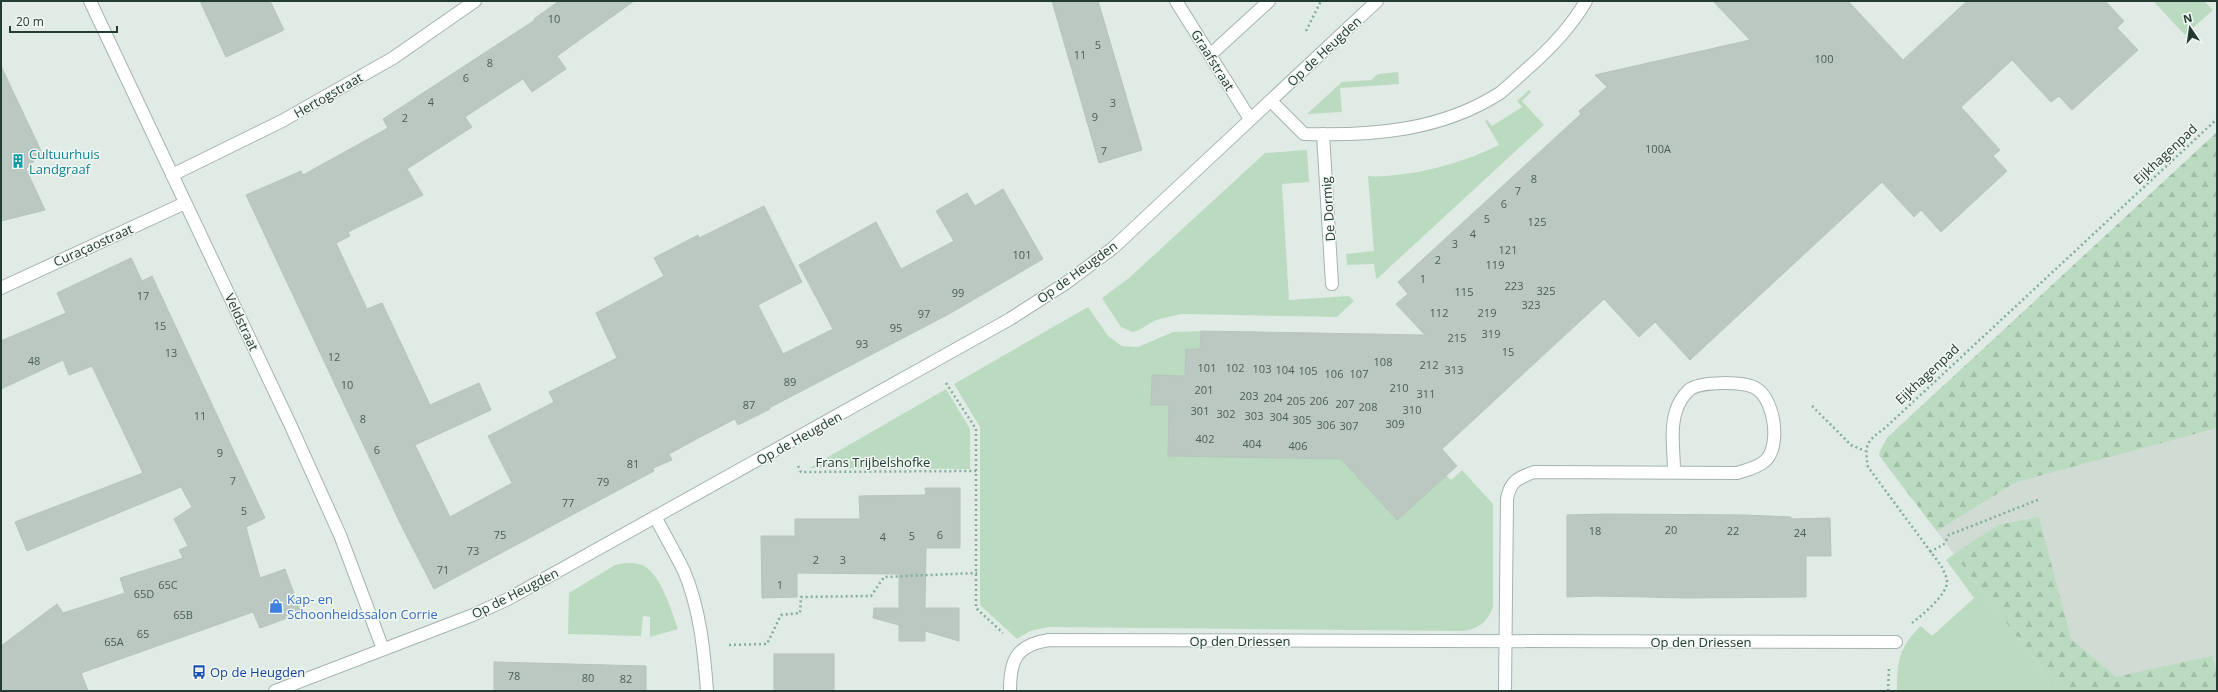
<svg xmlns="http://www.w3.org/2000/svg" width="2218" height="692" font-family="'Open Sans',sans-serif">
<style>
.built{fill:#d0dbd4}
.green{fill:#bbdbc0}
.forest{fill:url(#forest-firs)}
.building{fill:#bac8c1;stroke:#b4c4bc}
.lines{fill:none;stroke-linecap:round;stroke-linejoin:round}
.minor-casing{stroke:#a4b3ac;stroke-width:14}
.path{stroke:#84ad9b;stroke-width:2.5;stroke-dasharray:2 3;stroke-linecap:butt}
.minor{stroke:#fff;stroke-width:12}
.labels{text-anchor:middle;stroke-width:3;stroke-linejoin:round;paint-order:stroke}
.number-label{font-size:11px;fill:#495e56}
.street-label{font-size:13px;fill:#233b32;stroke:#f2f8f4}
.culture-label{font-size:13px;fill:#0d838f;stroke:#f2f8f4;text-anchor:start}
.shop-label{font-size:13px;fill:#366cbe;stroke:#f2f8f4;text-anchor:start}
.transit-label{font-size:13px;fill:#164399;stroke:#f2f8f4;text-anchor:start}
</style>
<defs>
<pattern id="forest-firs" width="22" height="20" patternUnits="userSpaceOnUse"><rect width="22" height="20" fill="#bbdbc0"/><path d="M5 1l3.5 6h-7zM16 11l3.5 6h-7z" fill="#a0bda5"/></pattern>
</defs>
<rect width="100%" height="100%" fill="#e1ebe6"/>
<polygon class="built" points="2217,187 2217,691 2058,691 1890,470 1879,455 1881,448 1887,438 1905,421 2007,327"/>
<g class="green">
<polygon points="2153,1 2204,1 2213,10 2185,35"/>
<polygon points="1398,72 1399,84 1340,88 1342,112 1307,114 1342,82 1371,80 1378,74"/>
<path d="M1529 90 1531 92 1522 101 1544 125 1378 278 1376 279 1374 264 1347 265 1346 254 1374 251 1368 176C1377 177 1387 176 1396 175 1432 171 1466 161 1499 145L1485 121 1487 120 1492 126 1522 107 1517 101Z"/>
<polygon points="1307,150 1309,182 1282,184 1289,300 1349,296 1354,301 1337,317 1181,314 1156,320 1139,330 1133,332 1121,327 1102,298 1129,278 1265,153"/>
<path d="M1088 307 1108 336 1122 346 1138 347 1173 332 1201 331 1200 349H1186L1185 376 1152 375 1151 405H1169L1168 456 1341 459 1397 520 1446 475 1451 480 1462 470 1493 504V607C1487 622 1480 628 1464 631L1048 627 1030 631 1017 639 980 605V427L954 384Z"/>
<polygon points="946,389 970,429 970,469 809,468"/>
<path d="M1954 554 2058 691H1897C1897 661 1899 647 1921 626L1932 636 1974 598 1946 560Z"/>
<path d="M626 563C633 563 641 563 647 568 662 579 672 612 678 629L650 637V617L643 616 641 636 568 634 569 593 615 565Z"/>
</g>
<g class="forest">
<polygon points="2217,132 2217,428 2016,482 1937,531 1879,455 1887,438"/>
<polygon points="2039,517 2071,639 2116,677 2212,656 2217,671 2217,691 2058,691 1954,554 1998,525"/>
</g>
<g class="building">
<polygon points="200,1 270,1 284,30 226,57"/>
<polygon points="559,1 634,1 557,56 566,69 532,92 523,79 465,117 472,127 407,169 423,195 348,232 350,236 336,243 367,309 382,303 430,405 479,383 491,410 415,445 450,517 512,483 488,436 554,402 549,392 617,358 596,313 664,276 654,258 698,235 699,238 764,206 802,282 758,305 783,354 833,329 799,265 876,222 901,269 954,241 936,211 967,193 975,206 1003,189 1043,259 949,314 769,408 770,409 738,425 735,419 702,436 669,454 672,460 653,468 654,471 434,589 402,527 246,195 301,171 303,175 388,128 383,119 535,20 534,19"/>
<polygon points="1052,1 1098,1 1142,150 1099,163"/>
<polygon points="1713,1 1848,1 1903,60 1967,1 2105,1 2124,21 2117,28 2138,50 2072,110 2059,96 2051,102 2012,60 1961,107 2000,150 1993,156 2007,171 1941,232 1921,210 1914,217 1882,182 1690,360 1655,322 1639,337 1604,299 1442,449 1457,466 1397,520 1341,459 1168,456 1169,405 1151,405 1152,375 1185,376 1186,349 1200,349 1201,331 1425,335 1396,304 1408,294 1398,282 1581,114 1579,111 1607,87 1595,75 1750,40"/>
<polygon points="1,66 42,153 26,169 45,210 1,221"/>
<polygon points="131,258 142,281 152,276 265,518 246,527 260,578 285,569 301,613 260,628 253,612 81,673 88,691 1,691 1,646 57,604 63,613 125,593 120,578 183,558 179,550 188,546 174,519 192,507 181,487 27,551 15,522 143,473 92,366 69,375 63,360 1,389 1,341 66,313 57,293"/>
<polygon points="925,488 960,488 960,548 926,548 925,608 959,608 959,641 925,631 925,641 899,641 899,625 873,618 874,608 899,608 899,574 797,573 797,597 762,598 761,536 795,536 795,519 860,519 859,496 926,495"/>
<polygon points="1606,514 1746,515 1791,517 1791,519 1830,518 1831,556 1806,556 1806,597 1688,598 1597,596 1567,597 1567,515"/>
<rect x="774" y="654" width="60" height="37"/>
<polygon points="494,662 646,666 646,691 494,691"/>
</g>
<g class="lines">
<defs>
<g id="minor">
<polyline points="90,1 290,424 340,535 383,649"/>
<polyline points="1176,1 1250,119"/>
<polyline points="1210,55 1269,1"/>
<path d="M1271 101 1304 134C1372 136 1441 131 1500 93 1509 86 1518 77 1527 69 1550 49 1571 27 1586 1"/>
<polyline points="1323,134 1332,284"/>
<polyline points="172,175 282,121 393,58 475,1"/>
<polyline points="1,288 185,203"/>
<path d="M655 517C665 535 675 553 684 571 700 609 704 650 707 691"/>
<polyline points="275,691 473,615 508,599 1010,319 1066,283 1113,248 1377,1"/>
<path d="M1010 691C1010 660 1016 645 1049 640L1896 642"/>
<path d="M1505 691 1507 499C1510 481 1518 478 1534 472L1737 473C1746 470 1757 468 1765 461 1781 447 1775 401 1757 389 1745 381 1700 381 1689 390 1684 395 1678 404 1676 411 1670 429 1674 453 1674 471"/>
</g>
</defs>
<use href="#minor" class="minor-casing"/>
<g class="path">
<polyline points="1306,31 1321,1"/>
<polyline points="946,383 976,429 976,608 1003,633"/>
<polyline points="1812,406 1851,445 1865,451"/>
<polyline points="798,466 801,472 976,471"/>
<polyline points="1930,552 1944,544 1949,535 2040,499"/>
<path d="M1912 623C1922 615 1947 595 1947 582 1947 577 1944 572 1942 567L1868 467C1864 444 1867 441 1885 428L2217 119"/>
<polyline points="729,645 767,644 781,615 800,613 801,597 871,596 884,577 977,573"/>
<polyline points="1888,691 1889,667"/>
</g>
<use href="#minor" class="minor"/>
</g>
<defs>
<symbol id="building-bare" viewBox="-9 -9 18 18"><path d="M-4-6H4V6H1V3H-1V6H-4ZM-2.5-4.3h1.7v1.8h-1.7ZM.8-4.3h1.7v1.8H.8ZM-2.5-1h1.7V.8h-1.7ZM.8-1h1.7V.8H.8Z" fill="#0f9aa8" stroke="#f2f8f4" stroke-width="2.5" paint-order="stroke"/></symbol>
<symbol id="shop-bare" viewBox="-9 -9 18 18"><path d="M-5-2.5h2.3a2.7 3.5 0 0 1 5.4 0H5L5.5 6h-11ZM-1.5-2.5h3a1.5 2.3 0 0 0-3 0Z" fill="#3f7fe0" stroke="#f2f8f4" stroke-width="2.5" paint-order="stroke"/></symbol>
<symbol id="bus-bare" viewBox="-9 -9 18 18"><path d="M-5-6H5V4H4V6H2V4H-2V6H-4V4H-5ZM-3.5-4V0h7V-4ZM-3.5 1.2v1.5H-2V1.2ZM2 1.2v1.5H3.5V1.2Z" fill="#1a4fb4" stroke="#f2f8f4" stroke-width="2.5" paint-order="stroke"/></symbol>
</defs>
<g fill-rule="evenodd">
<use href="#building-bare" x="8" y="151" width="20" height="20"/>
<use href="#shop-bare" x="266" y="596" width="20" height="20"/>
<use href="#bus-bare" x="189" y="662" width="20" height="20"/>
</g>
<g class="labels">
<g class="number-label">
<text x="554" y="23">10</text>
<text x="1098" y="49">5</text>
<text x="1080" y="59">11</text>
<text x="1824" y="63">100</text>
<text x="490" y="67">8</text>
<text x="466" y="82">6</text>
<text x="431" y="106">4</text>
<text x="1113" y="107">3</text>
<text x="1095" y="121">9</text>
<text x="405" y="122">2</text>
<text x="1658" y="153">100A</text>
<text x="1104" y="155">7</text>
<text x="1534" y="183">8</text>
<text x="1518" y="195">7</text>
<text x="1504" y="208">6</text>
<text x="1487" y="223">5</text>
<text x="1537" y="226">125</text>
<text x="1473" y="238">4</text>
<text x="1455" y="248">3</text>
<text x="1508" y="254">121</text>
<text x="1022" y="259">101</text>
<text x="1438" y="264">2</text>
<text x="1495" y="269">119</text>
<text x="1423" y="283">1</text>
<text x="1514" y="290">223</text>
<text x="1546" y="295">325</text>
<text x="1464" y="296">115</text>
<text x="958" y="297">99</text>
<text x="143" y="300">17</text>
<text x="1531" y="309">323</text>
<text x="1439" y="317">112</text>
<text x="1487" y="317">219</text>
<text x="924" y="318">97</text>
<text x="160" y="330">15</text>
<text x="896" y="332">95</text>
<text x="1491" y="338">319</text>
<text x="1457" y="342">215</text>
<text x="862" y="348">93</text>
<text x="1508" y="356">15</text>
<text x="171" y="357">13</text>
<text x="334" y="361">12</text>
<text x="34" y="365">48</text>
<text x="1383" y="366">108</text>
<text x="1429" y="369">212</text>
<text x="1207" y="372">101</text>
<text x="1235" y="372">102</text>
<text x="1262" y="373">103</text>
<text x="1285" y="374">104</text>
<text x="1454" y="374">313</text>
<text x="1308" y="375">105</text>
<text x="1334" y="378">106</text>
<text x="1359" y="378">107</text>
<text x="790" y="386">89</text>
<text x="347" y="389">10</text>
<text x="1399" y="392">210</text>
<text x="1204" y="394">201</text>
<text x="1426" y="398">311</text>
<text x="1249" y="400">203</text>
<text x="1273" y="402">204</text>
<text x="1296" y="405">205</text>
<text x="1319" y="405">206</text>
<text x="1345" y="408">207</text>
<text x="749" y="409">87</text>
<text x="1368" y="411">208</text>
<text x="1412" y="414">310</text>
<text x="1200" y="415">301</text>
<text x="1226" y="418">302</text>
<text x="200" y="420">11</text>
<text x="1254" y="420">303</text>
<text x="1279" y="421">304</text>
<text x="363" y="423">8</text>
<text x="1302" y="424">305</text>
<text x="1395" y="428">309</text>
<text x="1326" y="429">306</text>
<text x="1349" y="430">307</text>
<text x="1205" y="443">402</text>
<text x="1252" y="448">404</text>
<text x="1298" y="450">406</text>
<text x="377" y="454">6</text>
<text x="220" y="457">9</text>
<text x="633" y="468">81</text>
<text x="233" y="485">7</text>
<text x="603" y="486">79</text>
<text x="568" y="507">77</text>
<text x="244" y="515">5</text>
<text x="1671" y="534">20</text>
<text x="1595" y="535">18</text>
<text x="1733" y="535">22</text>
<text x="1800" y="537">24</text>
<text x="500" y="539">75</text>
<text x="940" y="539">6</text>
<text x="912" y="540">5</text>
<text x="883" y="541">4</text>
<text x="473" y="555">73</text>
<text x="816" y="564">2</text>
<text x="843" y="564">3</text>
<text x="443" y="574">71</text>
<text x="168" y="589">65C</text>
<text x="780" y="589">1</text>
<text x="144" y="598">65D</text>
<text x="183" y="619">65B</text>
<text x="143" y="638">65</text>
<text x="114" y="646">65A</text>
<text x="514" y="680">78</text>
<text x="588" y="682">80</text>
<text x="626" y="683">82</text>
</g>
<g class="street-label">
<text transform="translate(1324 51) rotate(-43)" y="5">Op de Heugden</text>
<text transform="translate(1213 60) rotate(58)" y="5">Graafstraat</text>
<text transform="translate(328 95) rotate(-30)" y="5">Hertogstraat</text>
<text transform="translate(2165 154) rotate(-43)" y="5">Eijkhagenpad</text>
<text transform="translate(1328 209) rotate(-94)" y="5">De Dormig</text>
<text transform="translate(93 245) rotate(-24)" y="5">Curaçaostraat</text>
<text transform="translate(1077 272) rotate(-36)" y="5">Op de Heugden</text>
<text transform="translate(242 322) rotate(65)" y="5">Veldstraat</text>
<text transform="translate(1927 374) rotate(-43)" y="5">Eijkhagenpad</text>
<text transform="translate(799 438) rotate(-29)" y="5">Op de Heugden</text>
<text x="873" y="467">Frans Trijbelshofke</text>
<text transform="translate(515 593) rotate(-27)" y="5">Op de Heugden</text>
<text x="1240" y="646">Op den Driessen</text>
<text x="1701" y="647">Op den Driessen</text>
</g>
<g class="culture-label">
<text x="29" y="159">Cultuurhuis<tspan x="29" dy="15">Landgraaf</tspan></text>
</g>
<g class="shop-label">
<text x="287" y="604">Kap- en<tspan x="287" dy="15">Schoonheidssalon Corrie</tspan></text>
</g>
<g class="transit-label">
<text x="210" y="677">Op de Heugden</text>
</g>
</g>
<rect width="2218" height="692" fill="none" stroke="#233b32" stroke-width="4"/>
<g transform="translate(2190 28) rotate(347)" stroke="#f2f8f4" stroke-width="3" paint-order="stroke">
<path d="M0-3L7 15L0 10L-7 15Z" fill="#233b32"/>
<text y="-6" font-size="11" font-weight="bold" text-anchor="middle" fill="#233b32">N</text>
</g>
<path d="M10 26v6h107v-6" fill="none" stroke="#233b32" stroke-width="2"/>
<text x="16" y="26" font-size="12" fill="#233b32" stroke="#f2f8f4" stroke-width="3" paint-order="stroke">20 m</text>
</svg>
